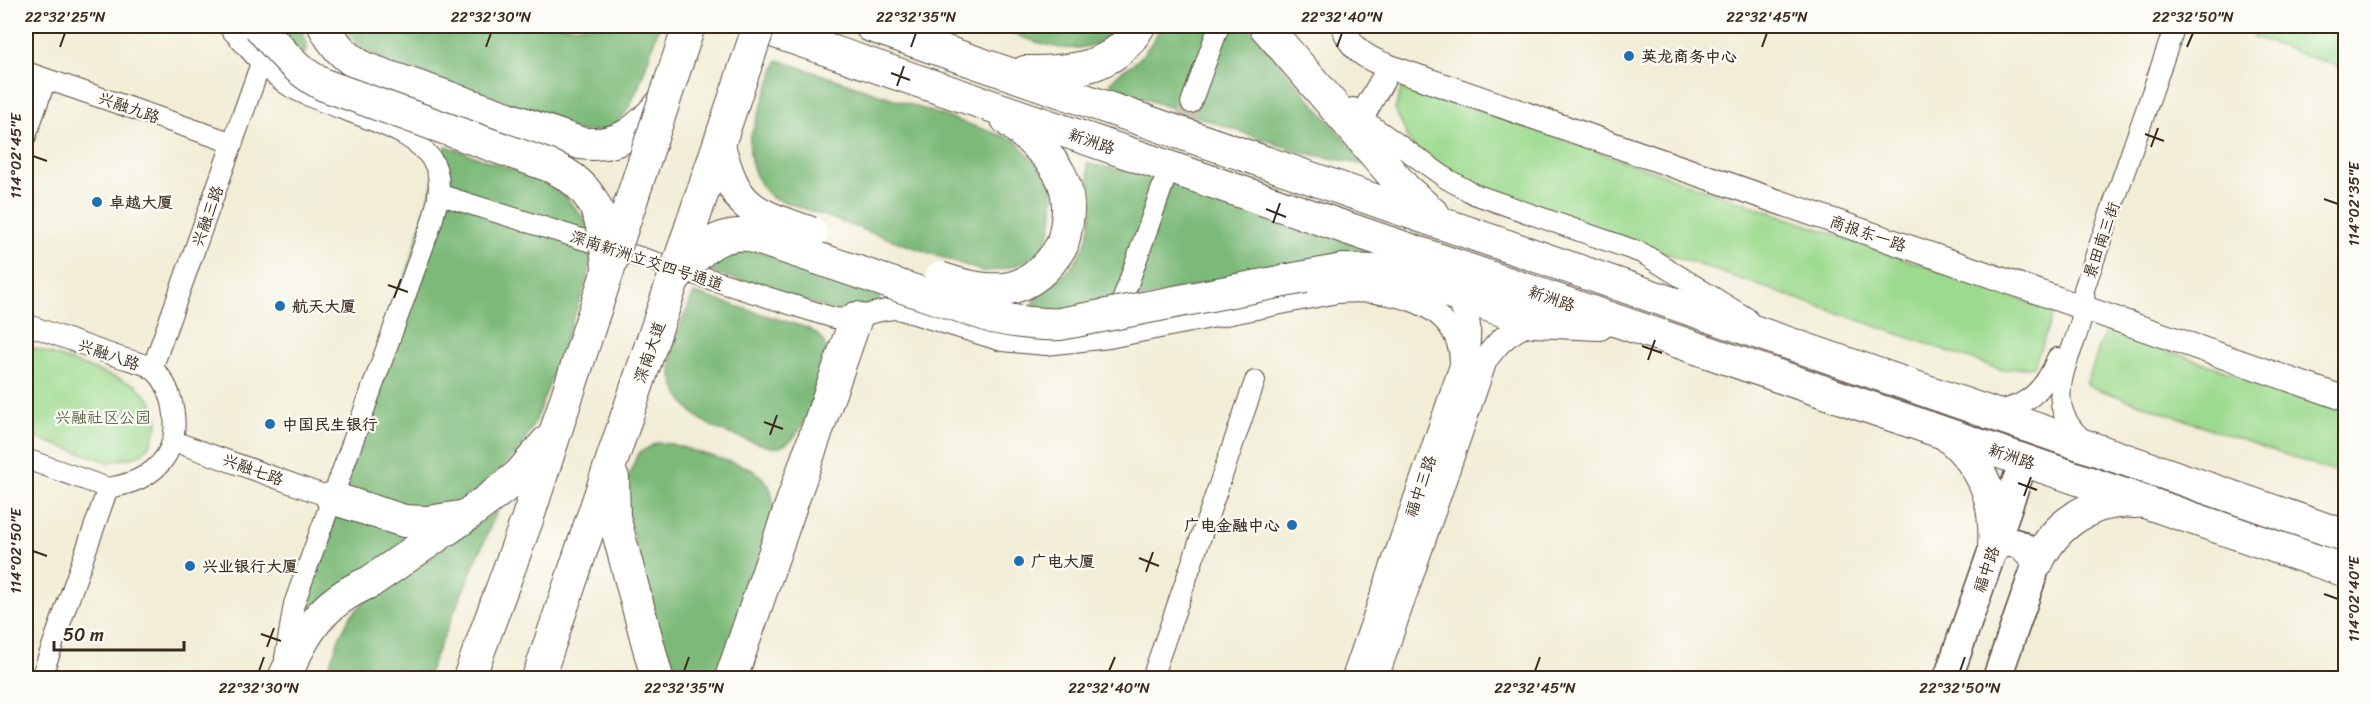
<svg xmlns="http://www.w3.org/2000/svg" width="2371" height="704" font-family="Sriracha,'LXGW WenKai TC',sans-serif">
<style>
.green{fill:#9cda8e;stroke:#6c8256;stroke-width:1.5}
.forest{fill:#7dba79;stroke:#5c724c;stroke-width:1.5}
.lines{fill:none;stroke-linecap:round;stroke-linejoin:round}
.minor-tunnel{stroke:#cdc6b1;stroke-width:20;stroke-dasharray:20 10;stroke-linecap:butt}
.minor-casing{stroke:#56473a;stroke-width:22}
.tertiary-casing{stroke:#56473a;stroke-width:26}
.secondary-casing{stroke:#56473a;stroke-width:31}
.primary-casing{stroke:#56473a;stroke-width:34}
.minor{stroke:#fff;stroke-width:20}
.tertiary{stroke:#fff;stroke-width:24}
.secondary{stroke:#fff;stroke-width:28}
.primary{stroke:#fff;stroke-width:32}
.primary-bridge-casing{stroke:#56473a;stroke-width:34;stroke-linecap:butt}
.primary-bridge{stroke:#fff;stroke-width:32}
.ticks{fill:none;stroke:#3b2a1e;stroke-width:2}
.poi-dot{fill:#1f6fb2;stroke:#fdfcf7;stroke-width:2}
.labels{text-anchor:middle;stroke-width:4.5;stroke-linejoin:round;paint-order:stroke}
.poi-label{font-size:16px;font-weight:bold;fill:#3b2a1e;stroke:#fdfcf7;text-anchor:start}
.street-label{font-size:16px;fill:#3b2a1e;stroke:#fdfcf7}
.park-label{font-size:16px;fill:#585f40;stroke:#fdfcf7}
.neatline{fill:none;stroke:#3b2a1e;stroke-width:2}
.ticks-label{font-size:15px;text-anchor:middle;fill:#3b2a1e}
</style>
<rect width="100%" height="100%" fill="#fdfcf7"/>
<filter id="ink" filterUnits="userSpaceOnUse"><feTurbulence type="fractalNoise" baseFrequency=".0167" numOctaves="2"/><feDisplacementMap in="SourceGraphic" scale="12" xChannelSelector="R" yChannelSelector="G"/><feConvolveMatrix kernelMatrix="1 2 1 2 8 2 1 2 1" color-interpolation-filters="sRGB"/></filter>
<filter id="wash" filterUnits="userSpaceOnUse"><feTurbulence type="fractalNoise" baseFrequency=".008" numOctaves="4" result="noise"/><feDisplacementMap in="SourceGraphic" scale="24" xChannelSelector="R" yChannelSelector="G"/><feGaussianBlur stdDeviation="1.35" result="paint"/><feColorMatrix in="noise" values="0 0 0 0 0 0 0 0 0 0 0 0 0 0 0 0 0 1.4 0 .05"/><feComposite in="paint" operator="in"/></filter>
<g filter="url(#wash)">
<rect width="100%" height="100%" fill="#f1edd6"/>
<g class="green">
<polygon points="2258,26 2345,26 2345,69 2254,37"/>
<polygon points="1403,84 2054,311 2034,366 2002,370 1475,187 1411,145 1395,109"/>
<polygon points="2106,329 2345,412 2345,476 2086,385"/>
<polygon points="26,345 136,385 152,402 158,423 151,443 144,452 134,457 109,462 26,435"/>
</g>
<g class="forest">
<polygon points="262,26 300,26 307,47 304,55"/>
<path d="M343 26H659C650 51 634 120 607 129 599 131 588 131 579 132L362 51Z"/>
<path d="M992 26H1120C1081 68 1036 41 992 26Z"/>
<path d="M1161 26H1248L1366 165 1300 152 1113 88 1111 83C1115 73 1131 67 1140 58 1148 49 1156 37 1161 26Z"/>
<path d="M778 60 1015 140 1054 185C1053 199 1054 213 1051 227 1045 259 1009 272 981 271L771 197C755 180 748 161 750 138Z"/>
<polygon points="446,146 536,178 567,198 587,223 594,251 585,286 536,420 518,452 475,493 446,509 392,505 344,490 439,163"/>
<path d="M1087 164 1142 173 1378 251 1376 256 1351 253 1339 254 1281 266 1113 305 1045 310 1032 304C1038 291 1052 285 1062 276 1098 243 1093 208 1087 164Z"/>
<polygon points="748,248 882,291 877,304 849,315 706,270 714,255"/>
<path d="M694 293 807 328C822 336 828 344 827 361 818 386 803 453 770 447 733 435 696 429 677 391 674 383 670 373 671 364 672 340 685 315 694 293Z"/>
<path d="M656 443 671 444 747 467C766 477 776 490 772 512L721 678H667L623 492 636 458 639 453Z"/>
<polygon points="338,509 429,527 301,620"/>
<polygon points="497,511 426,678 325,678 340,636 350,617 370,596"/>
</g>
</g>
<g filter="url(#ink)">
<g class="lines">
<polyline class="minor-tunnel" points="1166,176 1191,103"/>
<defs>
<g id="minor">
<path d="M228 26C246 46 264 68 286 84 325 111 423 123 437 171 442 189 436 208 431 225L294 604 285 658"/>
<polyline points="26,72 233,143"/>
<polyline points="1191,103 1219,26"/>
<polyline points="1353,108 1361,118 1447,179 1474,194 1642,253 1747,318"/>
<polyline points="26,136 46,79"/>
<path d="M438 194 834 318C857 321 875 309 898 309L1002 341 1046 345 1109 338 1337 293C1385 289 1459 300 1460 362"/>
<polyline points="1115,321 1164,182"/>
<path d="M26 324C56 335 86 346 116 356 127 360 142 362 151 368 173 383 180 425 170 448 159 474 134 484 108 488L26 459"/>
<polyline points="152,369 261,63"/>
<path d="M1992 411C2025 409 2046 389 2057 358"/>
<polyline points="173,441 332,498"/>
<path d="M2086 442C2034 401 2076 356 2084 308 2085 302 2084 295 2084 289L2175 26"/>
<polyline points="41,678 108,488"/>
<polyline points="1152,678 1255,381"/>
</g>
<g id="tertiary">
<path d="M1344 26C1350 50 1368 59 1390 67L1361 118"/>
<polyline points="1390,67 2346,399"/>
<path d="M1354 678 1467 351C1470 326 1469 316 1455 294"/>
<path d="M1376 678 1485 360C1500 339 1510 331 1534 321"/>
</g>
<g id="secondary">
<path d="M1994 547C2017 537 2023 545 2037 563L1997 678"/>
<polyline points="1948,678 2024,460"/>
</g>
<g id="primary">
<path d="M324 26C334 45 345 57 364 68L580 143C619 149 639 130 663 102"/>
<polyline points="758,26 2346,571"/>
<polyline points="871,26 2346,536"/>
<polyline points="1265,26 1405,189 1434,215"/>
<path d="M1025 72C1071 72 1114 70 1139 26"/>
<path d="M1007 119C1053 159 1081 179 1062 245"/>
<polyline points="1305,277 1343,270 1375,271 1455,294 1534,321 1599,324"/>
<path d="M1948 436C1984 466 1997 501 1994 547"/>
<polyline points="613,478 614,517 657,678"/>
<polyline points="332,498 404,521 428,522 460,517"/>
<path d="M2037 563C2055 524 2092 498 2136 502"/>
<path d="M284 678C306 631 320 603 370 582L466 516 506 486 520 474 546 443"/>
<polyline points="469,678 527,520 592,319"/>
<polyline points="538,678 651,345"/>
<polyline points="731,678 856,318"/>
</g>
</defs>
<use href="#minor" class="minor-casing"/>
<use href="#tertiary" class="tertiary-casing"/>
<use href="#secondary" class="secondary-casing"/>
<use href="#primary" class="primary-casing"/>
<use href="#minor" class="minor"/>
<use href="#tertiary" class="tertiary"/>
<use href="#secondary" class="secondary"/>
<use href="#primary" class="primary"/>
<defs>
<g id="primary-bridge">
<path d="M259 26C279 49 296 71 324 85L550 166C597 186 604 220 608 267"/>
<path d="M719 145C736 210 751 212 811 233"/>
<path d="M674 278C698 255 712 232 748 235L992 317C1015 322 1036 325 1060 324L1305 277"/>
<path d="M940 278C992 296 1031 298 1062 245"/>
<polyline points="592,319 689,26"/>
<polyline points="651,345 759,26"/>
</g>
</defs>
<use href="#primary-bridge" class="primary-bridge-casing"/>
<use href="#primary-bridge" class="primary-bridge"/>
</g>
</g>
<path class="ticks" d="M60 47 65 33M486 47 491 33M911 47 916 33M1337 47 1342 33M1762 47 1767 33M2187 47 2193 33M891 73 910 80M897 86 904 66M2145 134 2164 141M2151 147 2158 128M33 156 47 161M2324 199 2338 204M1266 209 1286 217M1273 223 1280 203M388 285 408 292M394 298 401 279M1642 346 1662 353M1648 360 1655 340M764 422 783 429M770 435 777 415M2018 483 2037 490M2024 496 2031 477M33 551 47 556M1139 558 1159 566M1146 572 1153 552M2324 594 2338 599M261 634 281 641M267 647 274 628M259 671 264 657M684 671 689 657M1109 671 1115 657M1535 671 1540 657M1960 671 1965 657"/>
<g class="poi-dot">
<circle cx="1629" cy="56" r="6"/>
<circle cx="97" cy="202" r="6"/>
<circle cx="280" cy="306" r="6"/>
<circle cx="270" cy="424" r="6"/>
<circle cx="1292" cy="525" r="6"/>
<circle cx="1019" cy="561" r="6"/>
<circle cx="190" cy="566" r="6"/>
</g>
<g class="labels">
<g class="poi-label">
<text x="1641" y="62">英龙商务中心</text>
<text x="109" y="208">卓越大厦</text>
<text x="292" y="312">航天大厦</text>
<text x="282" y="430">中国民生银行</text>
<text x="1280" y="531" text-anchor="end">广电金融中心</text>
<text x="1031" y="567">广电大厦</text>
<text x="202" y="572">兴业银行大厦</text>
</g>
<g class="street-label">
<text transform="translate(129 107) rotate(19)" y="6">兴融九路</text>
<text transform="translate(1092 141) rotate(19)" y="6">新洲路</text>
<text transform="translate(207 216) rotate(-70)" y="6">兴融三路</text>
<text transform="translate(1868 233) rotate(19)" y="6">商报东一路</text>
<text transform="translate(2101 240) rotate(-71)" y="6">景田南三街</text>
<text transform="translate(647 260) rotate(18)" y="6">深南新洲立交四号通道</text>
<text transform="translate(1552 298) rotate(19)" y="6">新洲路</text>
<text transform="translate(649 352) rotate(-71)" y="6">深南大道</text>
<text transform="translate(109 354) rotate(19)" y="6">兴融八路</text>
<text transform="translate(2012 456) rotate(19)" y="6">新洲路</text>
<text transform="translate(253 469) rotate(20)" y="6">兴融七路</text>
<text transform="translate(1420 486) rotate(-71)" y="6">福中三路</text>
<text transform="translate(1986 569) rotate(-71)" y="6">福中路</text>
</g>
<g class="park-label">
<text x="103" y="423">兴融社区公园</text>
</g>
</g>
<rect width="2371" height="704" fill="none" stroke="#fdfcf7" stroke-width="66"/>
<path d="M54 641v9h130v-9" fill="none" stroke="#3b2a1e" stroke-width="3"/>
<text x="63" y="641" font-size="18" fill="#3b2a1e" stroke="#fdfcf7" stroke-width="4.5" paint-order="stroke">50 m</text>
<rect x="33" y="33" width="2305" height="638" class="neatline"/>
<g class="ticks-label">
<text x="65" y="22">22°32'25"N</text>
<text x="491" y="22">22°32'30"N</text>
<text x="916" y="22">22°32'35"N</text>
<text x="1342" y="22">22°32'40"N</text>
<text x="1767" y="22">22°32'45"N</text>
<text x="2193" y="22">22°32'50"N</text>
<text transform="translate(16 156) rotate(-90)" y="5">114°02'45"E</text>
<text transform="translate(2354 204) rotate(-90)" y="5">114°02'35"E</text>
<text transform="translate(16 551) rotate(-90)" y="5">114°02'50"E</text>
<text transform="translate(2354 599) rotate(-90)" y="5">114°02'40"E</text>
<text x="259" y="693">22°32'30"N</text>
<text x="684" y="693">22°32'35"N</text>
<text x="1109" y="693">22°32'40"N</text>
<text x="1535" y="693">22°32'45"N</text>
<text x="1960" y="693">22°32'50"N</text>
</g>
</svg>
